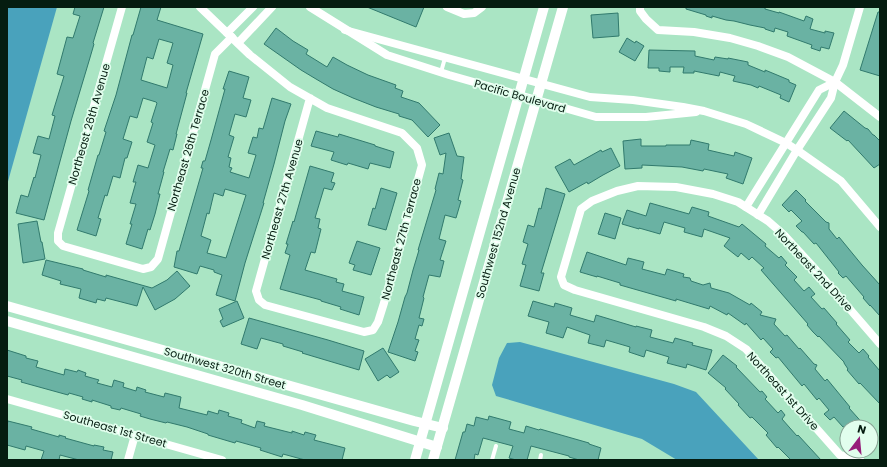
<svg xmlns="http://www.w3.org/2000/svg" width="887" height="467" font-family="Poppins,sans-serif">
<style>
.water{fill:#49a2bc}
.building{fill:#6ab2a3;stroke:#317a6d;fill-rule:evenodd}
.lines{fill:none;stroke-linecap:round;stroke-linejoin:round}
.service{stroke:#fff;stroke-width:4}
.minor{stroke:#fff;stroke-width:8}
.tertiary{stroke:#fff;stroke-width:10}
.labels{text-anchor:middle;stroke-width:3.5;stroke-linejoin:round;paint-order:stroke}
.street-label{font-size:11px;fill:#051c10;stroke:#e1feed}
</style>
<rect width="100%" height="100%" fill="#aae5c4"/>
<g class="water">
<polygon points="7,7 57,7 7,185"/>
<polygon points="520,342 674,384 696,392 759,460 677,460 642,439 496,396 492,385 499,358 507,343"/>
</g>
<g class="building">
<polygon points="75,7 104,7 93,43 94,44 89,61 71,121 44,220 16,213 21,195 28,197 34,177 35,178 41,155 33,153 38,136 49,139 55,116 52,115 64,76 57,74 67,37 73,38 80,16 73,14"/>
<path d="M141 7H161L157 20 203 34 186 93H187L176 134H177L173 150 170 149 163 172H164L158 194H160L155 214 150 230 148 229 142 249 126 244 132 224H130L136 204 130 203 136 182H133L138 165 148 168 155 145 147 142 153 123 151 122 157 103 156 102 143 98 137 118 130 116 123 139 132 142 127 158H125L120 178 113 176 107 196 105 195 98 218 101 219 96 236 77 230 89 191 88 190 98 155H99L106 132 104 131 116 95 132 35H133ZM159 39 173 43 167 63 173 65 167 88 141 80 147 57 153 59Z"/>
<polygon points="367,7 424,7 416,27"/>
<polygon points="686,7 765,7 765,9 779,13 779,12 804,21 806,16 813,19 810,29 825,33 825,31 834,33 829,49 821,47 820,51 811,48 812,45 787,36 788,32 775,28 774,32 765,29 765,28 750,25 734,21 726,20 712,16 712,18 706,16 706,15 686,9"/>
<polygon points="878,12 880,12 880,76 860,70"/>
<polygon points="618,13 619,36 593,38 591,15"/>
<polygon points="276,28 293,41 308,50 306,54 327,67 333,57 347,65 368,75 396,85 395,88 403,91 401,97 419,103 440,125 428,137 412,120 399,116 399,114 376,107 353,98 333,89 316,79 301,70 264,44"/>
<polygon points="627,38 635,43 636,41 644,46 635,61 619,52"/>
<polygon points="649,50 695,51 695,56 714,60 715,57 728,59 728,58 748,62 748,65 765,72 765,70 789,80 789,82 796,85 789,102 780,98 781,95 759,86 758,88 751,85 733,81 735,76 720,72 719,76 694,71 694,73 683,73 684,67 670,67 670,72 659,71 659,68 648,68"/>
<path d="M229 71 249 77 243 98 251 100 246 117 235 114 229 135 234 137 228 157 231 158 229 167 232 168 230 172 249 178 256 155 248 153 253 137 257 138 259 128 263 129 272 98 291 104 285 121 274 164 263 203H264L245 263 235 301 216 295 222 275 214 272V270L200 266 197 274 174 267 177 251H179L203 168H201L203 161H205L211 140 225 89H223ZM225 189 246 195 226 258 207 253 211 240 201 236 207 213 209 214 214 193 223 196Z"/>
<polygon points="844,111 865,128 868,129 873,135 874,135 880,141 880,164 874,168 848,140 847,141 830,128"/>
<polygon points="316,131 338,137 339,134 375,145 375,146 394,152 390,168 370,163 368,169 348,163 347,165 331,160 334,152 311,146"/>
<polygon points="449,133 457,156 464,157 461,179 463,180 458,200 461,201 456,218 445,215 439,239 446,241 440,260 444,261 440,277 429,275 423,297 424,298 419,318 424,319 422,326 419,325 415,339 419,340 415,351 418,352 415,361 388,352 398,322 405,297 407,293 413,270 419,250 418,250 436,190 435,189 439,173 443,174 446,153 440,155 434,138"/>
<polygon points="641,139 641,146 666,146 666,145 690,145 691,140 709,144 708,150 734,156 735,152 752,158 743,184 726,178 728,174 704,169 703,171 682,167 642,165 642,168 625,169 623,141"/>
<polygon points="611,148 620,166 603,175 588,184 587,182 569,192 555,167 570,159 574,165 601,150 602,152"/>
<polygon points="310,166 334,173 331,182 335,183 332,190 324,188 315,218 320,219 318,228 321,229 315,253 311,252 305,270 337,279 336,282 344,284 342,291 364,297 359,315 340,309 341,307 321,301 321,300 280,289 290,255 285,253 288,244 286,244 293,221 294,222"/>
<polygon points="381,188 397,193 386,230 368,225 373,208 375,209"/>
<polygon points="546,188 565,194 541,273 544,273 539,291 520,286 526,265 522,264 528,244 523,242 528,225 534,227 539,208 541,209"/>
<polygon points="796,190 806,200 805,201 826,222 829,223 829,229 837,239 839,237 862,265 880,285 880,316 870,305 870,306 863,298 864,297 846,276 843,278 838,273 839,272 816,243 814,244 803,232 802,232 796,226 802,221 791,210 789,212 782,205"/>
<polygon points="650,203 689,214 692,207 709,212 708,216 739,227 742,224 766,244 765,246 779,258 781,256 787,263 785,265 797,277 794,280 804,291 809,287 815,294 811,297 822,309 824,308 837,323 836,324 850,340 848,342 859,353 863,349 869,356 868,357 880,371 880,404 860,383 859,384 847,370 848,369 844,363 844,362 819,336 818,337 813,332 807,325 808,324 761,270 764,268 752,257 749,260 741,253 738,257 724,246 730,238 704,229 702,237 684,232 685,228 664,222 660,234 639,228 639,229 622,224 627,210 646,216"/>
<polygon points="605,213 621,218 615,239 598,234"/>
<polygon points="37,221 41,242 42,242 45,259 23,263 18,224"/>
<polygon points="357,241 380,248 371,275 353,270 355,265 349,263"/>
<polygon points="587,252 626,265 628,258 644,262 642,269 665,275 667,269 684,274 683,277 690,278 691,281 703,285 710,283 711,288 729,293 750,305 751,303 762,312 760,315 776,319 774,324 785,336 787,335 799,349 800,348 814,364 817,365 815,369 825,381 827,379 850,407 849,408 866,427 843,427 834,417 830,420 824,414 829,410 819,398 817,400 804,384 802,386 778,357 776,358 770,352 773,349 763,338 761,340 746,323 745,325 728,313 727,315 710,306 709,309 676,299 676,301 620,285 620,283 597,276 597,277 580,272"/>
<polygon points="46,260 83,269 83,270 106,277 106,275 152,288 167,280 177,271 190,286 175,299 155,310 143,287 137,306 106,298 105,301 97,299 96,303 79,298 81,289 60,284 61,281 42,275"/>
<polygon points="237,301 244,318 223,327 220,321 223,319 219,309"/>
<polygon points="533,301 554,307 555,303 572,308 570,315 594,322 596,315 636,327 636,326 652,330 650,337 673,343 675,338 693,343 692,345 712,350 706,370 687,364 686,368 667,363 669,357 646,350 644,357 629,352 630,347 606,340 604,347 588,343 590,335 567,327 563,338 546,333 549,322 528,316"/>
<polygon points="249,318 328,340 364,351 359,370 302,353 303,352 283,346 283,344 261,338 257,349 241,344"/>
<polygon points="383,348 399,372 390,378 387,375 378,381 365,359"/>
<polygon points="7,350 26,356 26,358 38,361 36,367 64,375 65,369 77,372 78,370 86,373 85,376 99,380 97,383 112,387 114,380 124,383 123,387 136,391 137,387 146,390 145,392 164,397 165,393 181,397 179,408 207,415 208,411 218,414 219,410 229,413 228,416 242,420 241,423 255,428 257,421 265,423 264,426 292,433 292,431 304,435 305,432 316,435 314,440 345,448 342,460 305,460 283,454 282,457 260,450 261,448 236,441 235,443 208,435 208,434 187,427 167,422 166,423 150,419 140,416 141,414 121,408 120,410 111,408 111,406 92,400 92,402 82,399 83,397 69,393 68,395 21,382 22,380 7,376"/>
<polygon points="723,355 737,366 736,367 760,392 762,391 767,397 765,399 778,413 781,410 785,415 782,419 797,436 798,435 821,460 791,460 778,447 777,448 766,435 768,433 752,417 750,418 738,405 739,404 725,389 726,388 708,373"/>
<polygon points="489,416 511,422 509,429 524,433 526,426 539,430 540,429 589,443 589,444 601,448 598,460 579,460 569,457 569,456 531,446 527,460 516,460 509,458 513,446 483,438 478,455 475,454 474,460 455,460 463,432 465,432 467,424 474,426 476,417 488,420"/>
<polygon points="8,421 32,427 31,429 59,437 59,435 66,437 65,438 94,446 94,445 104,447 103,450 113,452 111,460 79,460 60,455 59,460 41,460 44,451 26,446 25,450 7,445 7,425"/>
</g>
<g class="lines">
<g class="service">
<polyline points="441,72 445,58"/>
<polyline points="492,460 496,446"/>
<polyline points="540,460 541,455"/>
</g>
<g class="minor">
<polyline points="122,7 58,233 58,241 63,246 143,269 151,267 158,259 215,54 232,37"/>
<polyline points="200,7 250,55 290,87 327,108 402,133 417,148 422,165 384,303 378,322 373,330 364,332 265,305 259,300 256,291 310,98"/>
<polyline points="310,7 387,55 449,75 596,117 646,117 696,112"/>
<polyline points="447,7 464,14 474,13 482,7"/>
<polyline points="640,7 640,11 646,19 658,30 694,32 730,38 758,46 788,57 835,82 880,117"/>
<polyline points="345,30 590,97 633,100 683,107 704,111 746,124 786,143 797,150 841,181 880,227"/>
<polyline points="227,33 253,7"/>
<polyline points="238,43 272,7"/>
<polyline points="746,207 819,90 835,82"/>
<polyline points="758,215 797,150 831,98 835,82 843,65 860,7"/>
<polyline points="7,399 222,460"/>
<polyline points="128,460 135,435"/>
<polyline points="860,460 840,455 746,349 726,336 704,327 575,290 564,285 561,277 581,209 592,201 617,191 638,186 676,187 713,194 738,202 768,221 784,235 816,270 880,344"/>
</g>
<g class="tertiary">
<polyline points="7,306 414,421 443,428"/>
<polyline points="7,321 302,405 437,447"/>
<polyline points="415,460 544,7"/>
<polyline points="433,460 563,7"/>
</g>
</g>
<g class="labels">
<g class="street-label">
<text transform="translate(520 96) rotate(16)" y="4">Pacific Boulevard</text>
<text transform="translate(89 124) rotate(-74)" y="4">Northeast 26th Avenue</text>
<text transform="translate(188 150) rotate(-74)" y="4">Northeast 26th Terrace</text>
<text transform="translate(282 199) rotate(-74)" y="4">Northeast 27th Avenue</text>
<text transform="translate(498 233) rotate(-74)" y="4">Southwest 152nd Avenue</text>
<text transform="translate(401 239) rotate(-75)" y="4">Northeast 27th Terrace</text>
<text transform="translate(814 270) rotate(47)" y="4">Northeast 2nd Drive</text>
<text transform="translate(225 368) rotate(16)" y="4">Southwest 320th Street</text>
<text transform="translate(783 391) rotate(48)" y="4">Northeast 1st Drive</text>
<text transform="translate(115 429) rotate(16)" y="4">Southeast 1st Street</text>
</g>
</g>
<rect width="887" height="467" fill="none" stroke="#051c10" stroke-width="16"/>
<g transform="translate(859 439) rotate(16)"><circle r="19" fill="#e1feed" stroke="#89a495"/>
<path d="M0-3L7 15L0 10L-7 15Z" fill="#961f7a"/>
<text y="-6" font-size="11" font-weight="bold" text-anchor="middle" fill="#051c10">N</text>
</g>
</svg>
